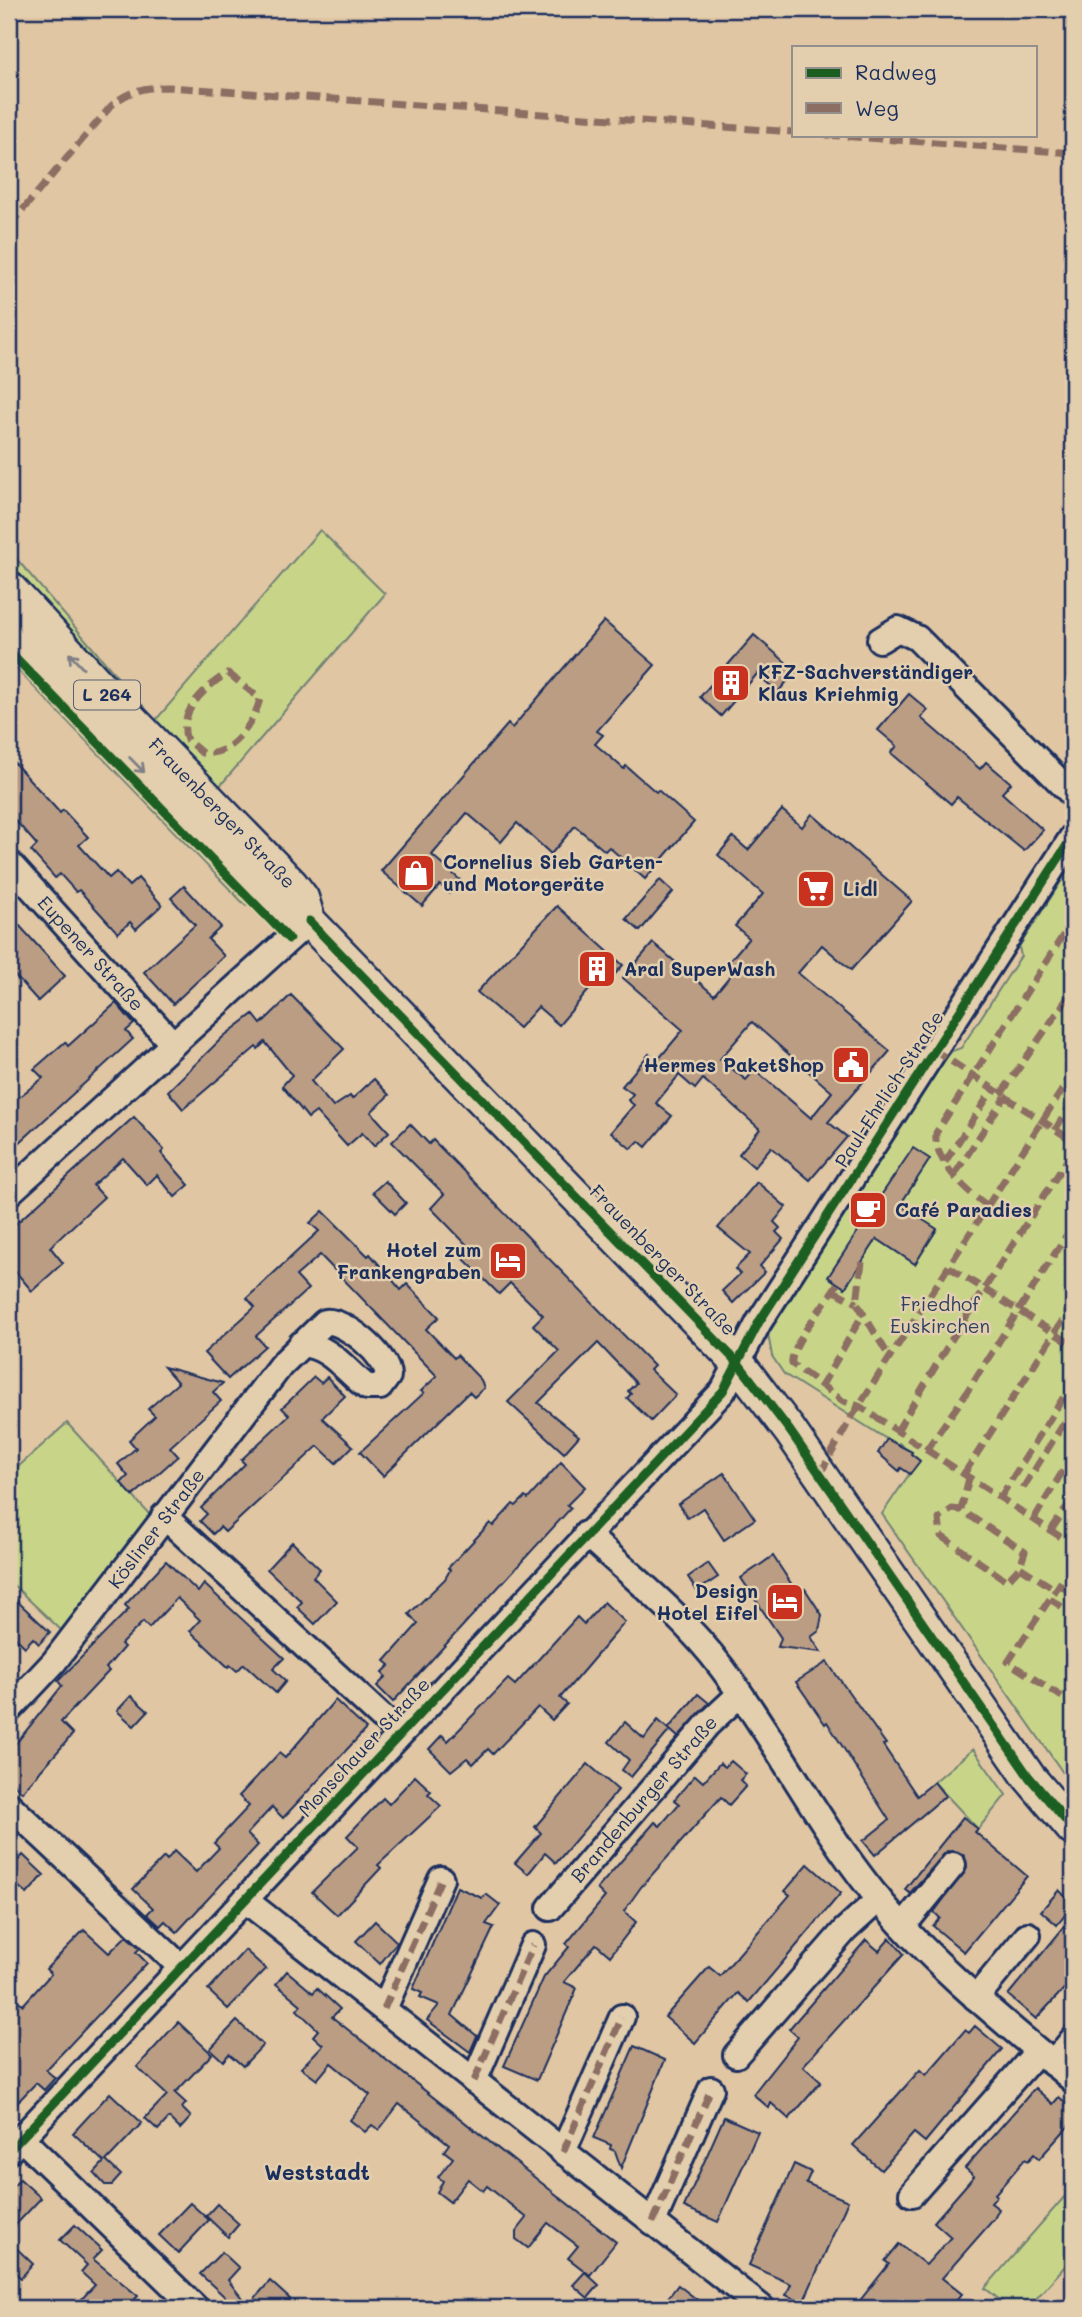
<svg xmlns="http://www.w3.org/2000/svg" width="1082" height="2317" font-family="Mali,sans-serif">
<style>
.green{fill:#c8d589;stroke:#728274;stroke-width:2}
.building{fill:#bb9d84;stroke:#1b2f5e;stroke-width:2;fill-rule:evenodd}
.lines{fill:none;stroke-linecap:round;stroke-linejoin:round}
.minor-casing{stroke:#1b2f5e;stroke-width:30}
.major-casing{stroke:#1b2f5e;stroke-width:37}
.minor{stroke:#e3cfad;stroke-width:24}
.major{stroke:#e3cfad;stroke-width:32}
.quiet{stroke:#8d6e63;stroke-width:7;stroke-dasharray:14 7;stroke-linecap:butt}
.cycleway-casing{stroke:#e3cfad;stroke-width:13}
.cycleway{stroke:#1b5e20;stroke-width:9}
.oneway{stroke:#7f7f86}
.labels{text-anchor:middle;stroke-width:5;stroke-linejoin:round;paint-order:stroke}
.shield{fill:#e3cfad;stroke:#575f76;stroke-width:2}
.shield-label{font-size:18px;font-weight:bold;fill:#1b2f5e}
.poi-label{font-size:19px;font-weight:bold;fill:#1b2f5e;stroke:#e3cfad;text-anchor:start}
.street-label{font-size:19px;fill:#1b2f5e;stroke:#e3cfad}
.park-label{font-size:19px;fill:#2c4062;stroke:#e3cfad}
.neighbourhood-label{font-size:21px;font-weight:bold;fill:#1b2f5e;stroke:#e3cfad}
</style>
<rect width="100%" height="100%" fill="#e0c6a3"/>
<filter id="ink" filterUnits="userSpaceOnUse"><feTurbulence type="fractalNoise" baseFrequency=".0143" numOctaves="2"/><feDisplacementMap in="SourceGraphic" scale="14" xChannelSelector="R" yChannelSelector="G"/><feConvolveMatrix kernelMatrix="1 2 1 2 8 2 1 2 1" color-interpolation-filters="sRGB"/></filter>
<g filter="url(#ink)">
<g class="green">
<polygon points="320,530 385,594 219,787 156,722 104,677 9,570 9,550 155,721"/>
<polygon points="9,656 251,902 246,906 9,661"/>
<polygon points="1073,863 1073,1787 882,1514 919,1460 899,1443 896,1445 784,1374 772,1356 768,1334 946,1058 952,1051 961,1048 1021,956 1019,947"/>
<polygon points="67,1423 150,1515 61,1630 9,1581 9,1475"/>
<polygon points="973,1749 1006,1795 978,1829 934,1782"/>
<polygon points="1073,2187 1073,2257 1028,2308 1010,2308 985,2288"/>
</g>
<g class="building">
<polygon points="604,621 655,665 597,731 603,735 595,744 624,769 626,766 656,792 658,790 694,822 645,879 609,847 605,851 575,826 551,854 517,823 501,842 467,813 432,855 460,880 449,893 440,885 422,906 381,871 508,724 512,728"/>
<polygon points="754,635 796,671 778,692 757,674 721,716 700,697"/>
<polygon points="909,694 928,710 921,718 980,769 986,762 1011,783 1002,793 1043,830 1024,851 957,797 951,804 891,753 897,746 878,730"/>
<polygon points="9,757 60,813 63,810 88,837 79,845 109,878 116,872 129,886 138,878 162,905 136,929 130,922 118,933 79,890 76,892 60,874 55,878 31,851 37,845 9,813"/>
<path d="M782 810 802 827 812 814 912 901 851 970 822 945 798 973 890 1051 828 1122 847 1137 810 1180 771 1147 754 1167 739 1154 760 1129 703 1079 695 1089 679 1075 656 1103 672 1116 646 1147 639 1141 631 1149 611 1132 634 1105 628 1100 633 1094 622 1086 649 1054 657 1061 683 1030 623 978 653 943 714 995 734 971 727 964 749 938 735 926 763 894 718 855 733 837 748 850ZM752 1022 832 1092 811 1118 755 1070 746 1080 720 1059Z"/>
<polygon points="660,880 673,892 640,931 626,919"/>
<polygon points="184,886 221,927 208,939 224,956 173,1004 144,972 195,925 171,898"/>
<polygon points="557,906 623,965 608,982 601,976 559,1025 538,1007 519,1028 477,992"/>
<polygon points="9,914 65,976 38,1001 9,969"/>
<polygon points="291,995 344,1049 311,1081 333,1107 350,1096 352,1099 374,1079 389,1095 371,1112 389,1132 374,1146 362,1133 347,1146 316,1112 308,1118 282,1086 292,1075 265,1042 258,1049 256,1047 183,1109 168,1091 224,1036 253,1014 261,1024"/>
<polygon points="116,1003 134,1024 126,1031 133,1039 18,1144 9,1133 9,1105 43,1078 34,1069 65,1042 68,1046"/>
<polygon points="134,1117 164,1150 161,1153 189,1185 175,1197 157,1175 147,1185 123,1158 93,1185 104,1197 50,1247 63,1263 32,1291 9,1264 9,1230"/>
<polygon points="410,1124 429,1144 433,1140 654,1366 650,1370 676,1395 651,1421 627,1398 631,1394 628,1391 636,1383 598,1343 538,1403 579,1436 564,1453 508,1402 559,1351 533,1325 543,1315 510,1283 499,1294 458,1253 466,1244 431,1208 444,1194 392,1142"/>
<polygon points="913,1148 930,1159 900,1205 937,1229 915,1264 877,1239 845,1288 828,1277 860,1228 864,1219 860,1217 870,1202 874,1205 880,1197"/>
<polygon points="385,1181 406,1203 395,1214 373,1192"/>
<polygon points="757,1182 786,1207 774,1222 780,1228 776,1232 783,1239 760,1266 765,1272 733,1303 722,1291 740,1274 735,1269 750,1254 718,1228"/>
<polygon points="323,1211 368,1256 370,1254 401,1290 407,1284 439,1317 426,1329 454,1358 457,1355 481,1380 484,1388 474,1397 469,1392 383,1476 360,1452 424,1393 421,1391 437,1376 320,1255 296,1276 308,1289 256,1336 265,1346 228,1379 204,1353 255,1307 247,1298 319,1231 310,1223"/>
<polygon points="164,1367 223,1383 213,1392 221,1401 170,1447 178,1456 133,1496 121,1483 128,1476 118,1464 136,1448 129,1440 155,1416 148,1409 178,1383"/>
<polygon points="314,1377 321,1383 327,1377 345,1396 322,1418 353,1446 336,1463 318,1446 225,1532 220,1527 213,1534 200,1521 207,1514 201,1508 245,1464 241,1460 289,1415 282,1408"/>
<polygon points="887,1439 912,1452 911,1454 920,1461 910,1474 901,1468 899,1471 878,1453"/>
<polygon points="561,1462 585,1487 567,1505 571,1508 393,1702 377,1686 386,1677 382,1673 390,1665 385,1661 418,1624 409,1614 445,1579 450,1570 448,1568 490,1523 493,1526 513,1504 516,1506 525,1497 528,1499"/>
<polygon points="724,1473 755,1519 724,1540 703,1508 688,1518 678,1504"/>
<polygon points="292,1542 320,1569 313,1577 337,1601 315,1624 297,1607 302,1602 267,1569"/>
<polygon points="773,1556 798,1594 805,1589 822,1615 819,1631 811,1637 821,1652 778,1647 781,1638 741,1578"/>
<polygon points="166,1561 198,1592 204,1584 284,1658 273,1669 286,1681 276,1693 244,1664 237,1671 230,1665 228,1667 190,1631 200,1620 177,1598 149,1628 143,1622 121,1644 124,1647 106,1668 109,1671 61,1722 73,1734 22,1792 9,1779 9,1752 62,1686 58,1681 129,1609 125,1605"/>
<polygon points="708,1563 718,1577 697,1591 688,1577"/>
<polygon points="16,1600 50,1632 39,1644 33,1638 25,1647 9,1631 9,1609"/>
<polygon points="604,1602 625,1622 560,1698 567,1704 552,1720 538,1707 493,1754 488,1749 473,1764 467,1758 451,1771 429,1749 442,1735 448,1741 508,1679 515,1685 577,1617 584,1624"/>
<polygon points="827,1662 886,1744 883,1745 917,1796 934,1782 945,1796 875,1855 863,1841 889,1820 827,1722 825,1724 796,1682"/>
<polygon points="698,1694 709,1703 678,1737 670,1730 631,1777 622,1770 629,1760 609,1742 625,1722 644,1739 658,1720 668,1729"/>
<polygon points="131,1696 148,1711 134,1726 117,1711"/>
<polygon points="335,1700 366,1729 283,1818 272,1807 247,1834 258,1845 177,1932 165,1921 160,1926 147,1914 153,1908 133,1889 164,1857 167,1860 174,1851 196,1872 219,1848 214,1843 249,1806 239,1796 279,1753 285,1758"/>
<polygon points="731,1761 746,1774 740,1780 746,1786 729,1805 721,1797 641,1887 624,1911 636,1922 610,1956 596,1944 564,1982 577,1988 537,2080 504,2066 544,1977 569,1947 566,1944 605,1897 597,1889 655,1822 660,1826 679,1804 674,1800 695,1775 703,1782 720,1763 725,1767"/>
<polygon points="588,1764 618,1790 556,1863 545,1853 528,1874 515,1863 541,1833 535,1827"/>
<polygon points="415,1776 431,1791 428,1794 441,1806 378,1865 381,1868 337,1915 312,1892 358,1847 347,1836 383,1798 389,1804"/>
<polygon points="963,1817 978,1829 975,1832 1027,1876 964,1952 933,1926 940,1918 934,1912 967,1868 963,1854 947,1851 910,1893 905,1889"/>
<polygon points="23,1855 44,1875 27,1894 9,1878 9,1870"/>
<polygon points="808,1864 841,1893 749,2002 738,1993 695,2043 665,2017 709,1967 720,1976 790,1895 785,1891"/>
<polygon points="457,1887 482,1898 486,1894 500,1905 486,1924 494,1927 452,2015 477,2036 470,2052 427,2020 439,2005 420,1997 422,1993 413,1989"/>
<polygon points="1059,1890 1073,1905 1057,1925 1041,1911"/>
<polygon points="1073,1916 1073,1979 1036,2019 1008,1995"/>
<polygon points="375,1921 397,1942 380,1964 356,1941"/>
<polygon points="84,1930 109,1953 126,1936 140,1948 136,1952 147,1963 46,2070 55,2078 44,2090 36,2083 9,2111 9,1992 23,2005 51,1974 46,1969"/>
<polygon points="890,1938 904,1954 803,2066 821,2082 789,2119 771,2103 769,2108 753,2094 798,2037 789,2029 866,1940 879,1951"/>
<polygon points="245,1950 266,1969 228,2009 208,1990"/>
<polygon points="287,1971 313,1993 317,1988 340,2009 332,2017 616,2242 590,2275 568,2258 578,2246 548,2223 528,2248 516,2239 516,2232 527,2218 487,2186 483,2191 468,2179 450,2202 437,2192 443,2181 438,2177 453,2158 444,2151 449,2144 399,2104 379,2130 372,2125 365,2132 350,2120 370,2095 331,2063 317,2080 301,2068 323,2045 313,2036 318,2030 297,2010 301,2005 276,1984"/>
<polygon points="237,2021 263,2045 243,2066 229,2054 223,2061 210,2049"/>
<polygon points="178,2022 212,2054 175,2093 186,2103 182,2108 191,2117 180,2129 169,2118 158,2130 145,2118 167,2095 137,2067"/>
<polygon points="975,2026 1002,2049 925,2142 914,2133 881,2170 853,2145 920,2070 926,2075 965,2030 969,2033"/>
<polygon points="634,2046 665,2060 621,2168 615,2151 610,2149 611,2145 594,2138"/>
<polygon points="1035,2088 1053,2104 1059,2097 1073,2109 1073,2121 1039,2159 1034,2154 1028,2161 1025,2159 995,2194 997,2196 991,2203 999,2209 994,2219 942,2278 962,2294 950,2308 854,2308 889,2264 885,2261 899,2244 926,2265 951,2237 934,2222 974,2176 965,2168"/>
<polygon points="110,2093 142,2123 106,2161 121,2175 112,2185 105,2185 94,2173 104,2162 73,2133"/>
<polygon points="724,2117 758,2132 718,2222 684,2207"/>
<polygon points="794,2164 811,2172 806,2183 848,2201 803,2303 786,2295 791,2284 749,2265"/>
<polygon points="20,2179 41,2198 9,2232 9,2191"/>
<polygon points="190,2203 209,2220 178,2253 159,2235"/>
<polygon points="217,2204 239,2224 228,2237 206,2216"/>
<polygon points="75,2225 102,2250 93,2259 138,2296 126,2308 73,2308 95,2285 81,2272 87,2265 60,2240"/>
<polygon points="9,2241 33,2264 21,2278 9,2267"/>
<polygon points="222,2252 239,2268 228,2280 248,2306 270,2281 290,2299 281,2308 237,2308 200,2274"/>
<polygon points="585,2272 599,2285 588,2298 573,2285"/>
<polygon points="678,2285 708,2308 660,2308"/>
</g>
<g class="lines">
<defs>
<g id="minor">
<polyline points="880,640 898,629 917,638 1073,795"/>
<path id="s1" d="M9 863 173 1044"/>
<polyline points="9,1193 309,921"/>
<polyline points="164,1516 400,1734"/>
<path d="M586 1534C633 1577 684 1617 722 1668 776 1740 817 1822 873 1892 931 1964 1003 2021 1073 2080"/>
<path id="s2" d="M9 1710 54 1662 281 1365 325 1322C344 1319 388 1356 388 1376L380 1387H367C345 1371 331 1346 301 1344"/>
<polyline points="9,1805 181,1967"/>
<polyline points="245,1900 762,2308"/>
<path id="s3" d="M550 1908 708 1724 740 1694"/>
<polyline points="903,1926 953,1865"/>
<polyline points="976,1998 1028,1935"/>
<polyline points="384,2009 441,1879"/>
<polyline points="736,2055 845,1930 879,1899"/>
<polyline points="1053,2064 1073,2039"/>
<polyline points="474,2081 533,1945"/>
<polyline points="21,2138 196,2308"/>
<polyline points="9,2151 723,1391 759,1322 1073,836"/>
<polyline points="563,2152 622,2017"/>
<polyline points="912,2194 1038,2051"/>
<polyline points="653,2222 711,2089"/>
</g>
<g id="major">
<path id="s4" d="M9 588 120 708 292 885 302 898 309 921"/>
<polyline points="9,631 264,894 285,910 309,921 738,1363 790,1431 1029,1777 1073,1829"/>
</g>
</defs>
<use href="#minor" class="minor-casing"/>
<use href="#major" class="major-casing"/>
<use href="#minor" class="minor"/>
<use href="#major" class="major"/>
<g class="quiet">
<polyline points="826,135 1073,153"/>
<path d="M9 226 111 106C129 90 145 87 168 87L793 132"/>
<path d="M228 673 260 699C254 723 231 758 202 753L187 740C176 713 207 685 228 673Z"/>
<polyline points="934,1050 1073,1141"/>
<polyline points="1001,1094 1073,990"/>
<polyline points="1055,1130 1073,1101"/>
<polyline points="945,1162 993,1089"/>
<polyline points="955,1174 1005,1097"/>
<path d="M988 1206C967 1192 933 1161 936 1133L1073 920"/>
<polyline points="862,1262 857,1303 890,1358"/>
<polyline points="949,1267 1073,1345"/>
<path d="M837 1284C827 1302 789 1346 792 1364L843 1401 859 1406 1073 1545"/>
<polyline points="834,1291 857,1303"/>
<polyline points="821,1387 863,1314"/>
<polyline points="897,1431 950,1342 1073,1151"/>
<polyline points="926,1450 961,1401 1073,1225"/>
<polyline points="820,1474 851,1418 1073,1073"/>
<polyline points="964,1474 1073,1304"/>
<polyline points="969,1478 961,1510 1025,1552 1020,1567 1056,1590"/>
<polyline points="1023,1488 1073,1409"/>
<polyline points="1000,1498 1073,1382"/>
<polyline points="961,1510 952,1509 939,1519 941,1536 1007,1581 1020,1567"/>
<polyline points="1034,1519 1073,1454"/>
<polyline points="1051,1530 1073,1499"/>
<polyline points="1073,1564 1008,1662 1073,1704"/>
<polyline points="1060,1585 1073,1594"/>
<polyline points="1050,1599 1073,1614"/>
<polyline points="384,2009 441,1879"/>
<polyline points="474,2081 533,1945"/>
<polyline points="563,2152 622,2017"/>
<polyline points="653,2222 711,2089"/>
</g>
<defs>
<g id="cycleway">
<polyline points="9,651 289,939"/>
<polyline points="309,921 738,1363 790,1431 1029,1777 1073,1829"/>
<polyline points="9,2151 723,1391 759,1322 1073,836"/>
</g>
</defs>
<use href="#cycleway" class="cycleway-casing"/>
<use href="#cycleway" class="cycleway"/>
</g>
<defs><path id="oneway-shaft" d="M-6 0H5M1.5-3L5.5 0L1.5 3" fill="none" stroke-width="1.6" stroke-linecap="round" stroke-linejoin="round" transform="scale(1.75)"/></defs>
<g class="oneway">
<use href="#oneway-shaft" transform="translate(76 661) rotate(-133)"/>
<use href="#oneway-shaft" transform="translate(137 765) rotate(45)"/>
</g>
</g>
<defs>
<symbol id="building-square" viewBox="-11 -11 22 22"><rect x="-9" y="-9" width="18" height="18" rx="4" fill="#c8321e" stroke="#e3cfad"/><path d="M-4-6H4V6H1V3H-1V6H-4ZM-2.5-4.3h1.7v1.8h-1.7ZM.8-4.3h1.7v1.8H.8ZM-2.5-1h1.7V.8h-1.7ZM.8-1h1.7V.8H.8Z" fill="#fff"/></symbol>
<symbol id="shop-square" viewBox="-11 -11 22 22"><rect x="-9" y="-9" width="18" height="18" rx="4" fill="#c8321e" stroke="#e3cfad"/><path d="M-5-2.5h2.3a2.7 3.5 0 0 1 5.4 0H5L5.5 6h-11ZM-1.5-2.5h3a1.5 2.3 0 0 0-3 0Z" fill="#fff"/></symbol>
<symbol id="supermarket-square" viewBox="-11 -11 22 22"><rect x="-9" y="-9" width="18" height="18" rx="4" fill="#c8321e" stroke="#e3cfad"/><path d="M-6-5.5h2.5l.6 2H6L4.5 2H-2.5L-4.4-4H-6ZM-1.5 3.2a1.3 1.3 0 1 0 .1 0ZM3 3.2a1.3 1.3 0 1 0 .1 0Z" fill="#fff"/></symbol>
<symbol id="civic-square" viewBox="-11 -11 22 22"><rect x="-9" y="-9" width="18" height="18" rx="4" fill="#c8321e" stroke="#e3cfad"/><path d="M-.6-6.5H3V-4.5H.6V-3L4-1V1h2V6H-6V1h2V-1L-.6-3ZM-1.2 2.5V6h2.4V2.5Z" fill="#fff"/></symbol>
<symbol id="cafe-square" viewBox="-11 -11 22 22"><rect x="-9" y="-9" width="18" height="18" rx="4" fill="#c8321e" stroke="#e3cfad"/><path d="M-5.5-4.5H6V0H3Q3 3.5 0 3.5H-2.5Q-5.5 3.5-5.5 0ZM3-3.2v2h1.7v-2ZM-6 4.5H4V6H-6Z" fill="#fff"/></symbol>
<symbol id="hotel-square" viewBox="-11 -11 22 22"><rect x="-9" y="-9" width="18" height="18" rx="4" fill="#c8321e" stroke="#e3cfad"/><path d="M-6-4.5h1.5V1H6V5H4.5V3h-9V5H-6ZM-4 0a1.8 1.8 0 1 1 3.6 0ZM.5 0V-2.5h3Q6-2.5 6 0Z" fill="#fff"/></symbol>
</defs>
<g fill-rule="evenodd">
<use href="#building-square" x="709" y="661" width="44" height="44"/>
<use href="#shop-square" x="394" y="851" width="44" height="44"/>
<use href="#supermarket-square" x="794" y="867" width="44" height="44"/>
<use href="#building-square" x="575" y="947" width="44" height="44"/>
<use href="#civic-square" x="829" y="1043" width="44" height="44"/>
<use href="#cafe-square" x="846" y="1188" width="44" height="44"/>
<use href="#hotel-square" x="486" y="1239" width="44" height="44"/>
<use href="#hotel-square" x="763" y="1580" width="44" height="44"/>
</g>
<g class="labels">
<rect class="shield" x="74" y="680.5" width="66" height="29" rx="5"/>
<g class="shield-label">
<text x="107" y="701">L 264</text>
</g>
<g class="poi-label">
<text x="758" y="679">KFZ-Sachverständiger<tspan x="758" dy="22">Klaus Kriehmig</tspan></text>
<text x="443" y="869">Cornelius Sieb Garten-<tspan x="443" dy="22">und Motorgeräte</tspan></text>
<text x="843" y="896">Lidl</text>
<text x="624" y="976">Aral SuperWash</text>
<text x="824" y="1072" text-anchor="end">Hermes PaketShop</text>
<text x="895" y="1217">Café Paradies</text>
<text x="481" y="1257" text-anchor="end">Hotel zum<tspan x="481" dy="22">Frankengraben</tspan></text>
<text x="758" y="1598" text-anchor="end">Design<tspan x="758" dy="22">Hotel Eifel</tspan></text>
</g>
<g class="street-label">
<text dy="7" stroke="none"><textPath href="#s4" startOffset="310">Frauenberger Straße</textPath></text>
<text dy="7" stroke="none"><textPath href="#s1" startOffset="122">Eupener Straße</textPath></text>
<text transform="translate(889 1089) rotate(-57)" y="7">Paul-Ehrlich-Straße</text>
<text transform="translate(663 1260) rotate(46)" y="7">Frauenberger Straße</text>
<text dy="7" stroke="none"><textPath href="#s2" startOffset="234">Kösliner Straße</textPath></text>
<text transform="translate(364 1747) rotate(-47)" y="7">Monschauer Straße</text>
<text dy="7" stroke="none"><textPath href="#s3" startOffset="144">Brandenburger Straße</textPath></text>
</g>
<g class="park-label">
<text x="940" y="1311">Friedhof<tspan x="940" dy="22">Euskirchen</tspan></text>
</g>
<g class="neighbourhood-label">
<text x="317" y="2180">Weststadt</text>
</g>
</g>
<rect width="1082" height="2317" fill="none" stroke="#e3cfad" stroke-width="35"/>
<rect x="18" y="18" width="1047" height="2282" fill="none" stroke="#1b2f5e" stroke-width="2.5" filter="url(#ink)"/>
<rect x="792" y="46" width="245" height="91" fill="#e3cfad" stroke="#938f8d" stroke-width="2"/>
<rect x="806" y="68" width="35" height="10" fill="#1b5e20" stroke="#938f8d" stroke-width="2"/>
<text x="855" y="80" font-size="21" fill="#1b2f5e">Radweg</text>
<rect x="806" y="103" width="35" height="10" fill="#8d6e63" stroke="#938f8d" stroke-width="2"/>
<text x="855" y="116" font-size="21" fill="#1b2f5e">Weg</text>
</svg>
